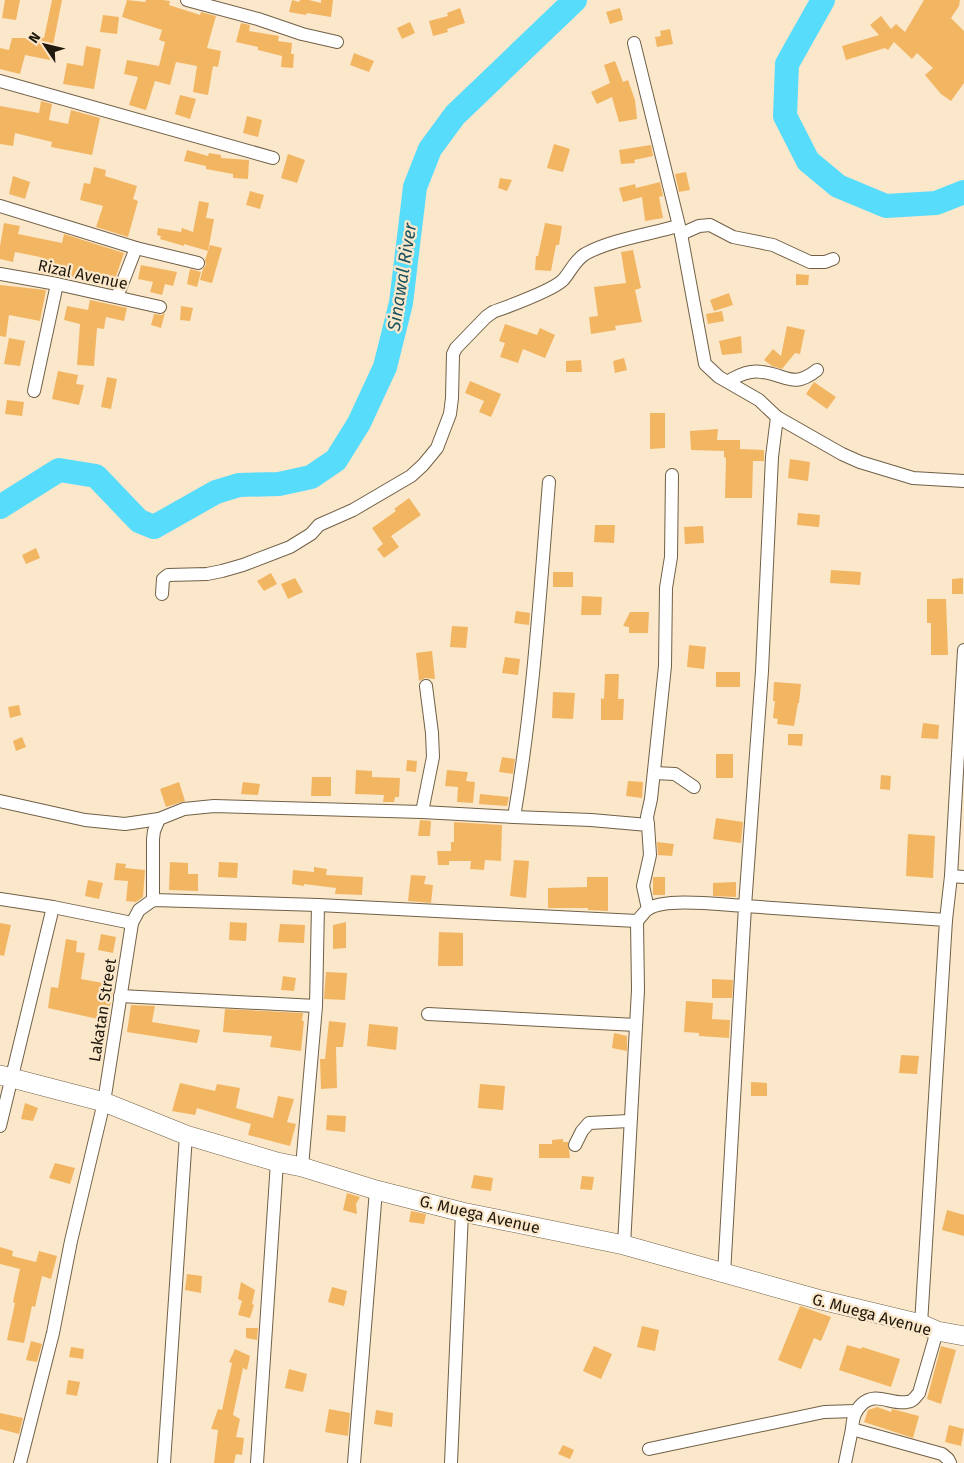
<svg xmlns="http://www.w3.org/2000/svg" width="964" height="1463" font-family="'Fira Sans',sans-serif">
<style>
.lines{fill:none;stroke-linecap:round;stroke-linejoin:round}
.river{stroke:#58dcfc;stroke-width:24}
.building{fill:#f2b663}
.street-casing{stroke:#716047;stroke-width:14}
.secondary-casing{stroke:#716047;stroke-width:20}
.street{stroke:#fff;stroke-width:12}
.secondary{stroke:#fff;stroke-width:19}
.labels{text-anchor:middle;stroke-width:4.5;stroke-linejoin:round;paint-order:stroke}
.street-label{font-size:16px;fill:#1f180d;stroke:#fbe7ca}
.water-label{font-size:18px;font-style:italic;fill:#19515e;stroke:#fbe7ca}
</style>
<rect width="100%" height="100%" fill="#fbe7ca"/>
<g class="lines">
<g class="river">
<polyline points="823,0 787,64 785,116 808,161 838,186 886,206 936,203 964,192"/>
<polyline points="0,507 59,470 96,476 139,521 154,527 216,492 239,485 279,484 311,477 336,460 359,423 385,367 401,303 415,187 430,149 455,115 575,0"/>
</g>
</g>
<g class="building">
<polygon points="5,0 20,0 16,20 2,18"/>
<polygon points="52,0 62,0 50,60 25,55 20,74 0,69 0,48 9,50 12,38 44,38"/>
<polygon points="127,0 145,2 146,0 163,0 170,1 169,5 200,15 201,12 216,16 207,48 221,51 218,67 213,66 208,95 193,92 197,66 176,62 170,85 155,81 146,110 129,105 138,77 124,74 127,60 159,66 165,42 159,40 162,30 122,17"/>
<polygon points="292,0 299,2 300,0 309,0 321,3 321,0 333,0 331,17 307,13 306,15 289,12"/>
<polygon points="924,0 960,0 959,6 951,18 964,31 964,83 951,101 941,94 925,75 933,68 917,53 912,59 894,42 888,50 885,48 846,60 842,46 879,35 870,25 881,16 891,29 896,24 905,32"/>
<polygon points="460,8 465,23 447,29 448,32 433,36 429,21 448,16 447,13"/>
<polygon points="620,8 623,20 610,24 606,12"/>
<polygon points="103,15 119,17 117,34 100,32"/>
<polygon points="410,22 415,33 402,39 397,28"/>
<polygon points="241,23 250,25 249,31 279,36 278,41 292,43 291,54 294,54 293,68 281,67 282,56 258,50 258,47 236,42"/>
<polygon points="670,29 673,44 657,47 655,37 661,36 660,31"/>
<polygon points="86,46 101,49 94,89 63,84 67,63 83,66"/>
<polygon points="354,53 374,61 369,72 350,65"/>
<polygon points="615,61 623,82 628,80 635,100 637,119 619,122 612,97 597,104 591,92 610,83 604,65"/>
<polygon points="180,95 196,99 190,119 175,114"/>
<polygon points="41,101 52,104 49,120 68,124 71,110 100,118 92,155 51,147 52,142 15,133 13,146 0,144 0,106 39,113"/>
<polygon points="247,116 262,120 258,137 243,133"/>
<polygon points="554,144 570,149 563,172 547,168"/>
<polygon points="651,145 653,156 634,160 635,163 621,164 619,150"/>
<polygon points="187,150 208,156 209,153 221,155 221,158 249,160 248,179 233,178 233,174 206,169 206,166 184,161"/>
<polygon points="288,154 305,160 297,183 281,178"/>
<polygon points="94,167 106,170 105,176 137,186 133,199 138,201 128,237 96,227 103,206 80,200 84,183 90,184"/>
<polygon points="686,172 690,190 679,192 675,174"/>
<polygon points="13,176 30,182 25,199 9,194"/>
<polygon points="500,178 512,180 507,191 498,188"/>
<polygon points="660,182 663,196 659,197 663,218 645,221 642,197 623,202 619,188 635,184 636,188"/>
<polygon points="250,191 264,195 260,209 246,205"/>
<polygon points="199,201 209,203 206,218 214,219 208,251 184,244 184,246 160,239 161,236 157,235 158,228 181,232 182,228 193,232"/>
<polygon points="4,223 20,226 18,234 62,243 64,234 124,253 112,288 69,276 69,278 36,272 40,257 15,252 13,262 0,259 0,246"/>
<polygon points="545,223 562,226 559,245 556,245 551,271 535,270 536,256 538,256"/>
<polygon points="210,245 222,248 212,283 200,280 203,269 206,265 205,260"/>
<polygon points="633,250 641,288 635,290 642,322 615,326 616,330 591,334 589,317 598,316 594,287 626,283 621,252"/>
<polygon points="141,265 177,272 173,286 165,284 162,295 150,292 153,282 138,279"/>
<polygon points="190,269 201,272 197,287 187,284"/>
<polygon points="796,274 809,275 808,285 796,285"/>
<polygon points="0,285 46,290 40,321 9,315 6,337 0,336"/>
<polygon points="729,293 733,305 714,311 710,300"/>
<polygon points="90,300 127,308 124,321 106,317 104,329 97,328 94,366 77,365 80,324 64,320 67,306 88,310"/>
<polygon points="181,306 193,308 190,321 180,320"/>
<polygon points="722,311 724,321 708,324 706,314"/>
<polygon points="165,313 161,328 151,325 154,314 162,315"/>
<polygon points="505,324 537,335 540,328 555,335 545,358 523,349 518,363 500,357 505,343 499,341"/>
<polygon points="787,326 805,330 800,354 795,353 782,369 772,366 764,360 773,349 781,356"/>
<polygon points="741,336 742,353 722,355 719,341"/>
<polygon points="9,338 25,341 20,366 4,364"/>
<polygon points="624,358 627,370 615,373 613,361"/>
<polygon points="581,360 582,372 566,372 566,361"/>
<polygon points="58,371 78,375 76,384 84,385 79,405 52,399"/>
<polygon points="107,377 117,379 111,409 101,407"/>
<polygon points="470,381 501,394 491,417 479,412 484,401 465,393"/>
<polygon points="814,382 836,397 827,409 806,394"/>
<polygon points="7,400 24,402 22,416 5,414"/>
<polygon points="650,413 665,413 665,448 650,449"/>
<polygon points="718,429 717,440 740,440 740,449 764,450 764,461 753,461 752,498 725,498 726,458 724,457 724,451 691,450 690,431"/>
<polygon points="790,459 810,462 808,481 788,478"/>
<polygon points="409,498 421,515 391,536 399,547 384,558 377,549 383,544 372,528 396,511 394,509"/>
<polygon points="798,513 820,515 819,527 797,525"/>
<polygon points="595,525 615,525 614,543 594,542"/>
<polygon points="703,526 704,543 685,544 684,527"/>
<polygon points="36,548 40,558 26,564 22,555"/>
<polygon points="831,570 861,572 860,585 830,583"/>
<rect x="553" y="572" width="20" height="15"/>
<polygon points="271,573 277,584 264,591 257,581"/>
<polygon points="295,578 303,592 288,599 281,584"/>
<polygon points="963,578 963,594 952,594 952,579"/>
<polygon points="582,596 602,597 601,615 581,615"/>
<polygon points="927,599 946,599 948,655 931,655 931,623 927,623"/>
<polygon points="516,611 530,613 529,625 514,623"/>
<polygon points="630,612 649,612 648,633 629,633 629,627 623,626"/>
<polygon points="452,626 468,627 466,648 450,647"/>
<polygon points="689,645 706,647 704,669 687,667"/>
<polygon points="432,651 435,679 425,678 419,681 416,653"/>
<polygon points="505,657 520,659 518,675 502,673"/>
<rect x="716" y="672" width="24" height="15"/>
<polygon points="605,674 619,674 618,699 624,699 623,720 601,720 601,698 604,699"/>
<polygon points="774,682 801,684 799,703 798,703 794,726 777,724 778,719 773,718 775,701 773,701"/>
<polygon points="553,692 575,693 573,719 552,718"/>
<polygon points="19,705 21,715 10,718 8,707"/>
<polygon points="923,723 939,725 938,739 921,738"/>
<polygon points="788,734 803,734 802,746 788,745"/>
<polygon points="22,737 26,747 16,751 13,741"/>
<rect x="716" y="754" width="17" height="24"/>
<polygon points="502,757 515,759 513,774 499,772"/>
<polygon points="407,760 417,761 416,772 406,771"/>
<polygon points="356,770 372,771 372,777 400,778 399,797 395,797 394,802 383,802 384,795 355,794"/>
<polygon points="447,770 468,772 466,781 475,782 473,803 457,802 458,787 445,786"/>
<polygon points="881,775 891,776 890,790 880,789"/>
<polygon points="312,777 331,777 331,796 311,796"/>
<polygon points="628,781 643,782 642,798 626,796"/>
<polygon points="179,782 185,801 166,807 160,789"/>
<polygon points="243,782 260,784 258,795 241,794"/>
<polygon points="480,794 509,797 507,806 479,804"/>
<polygon points="716,818 743,822 741,843 713,839"/>
<polygon points="420,820 431,821 430,836 418,836"/>
<polygon points="454,822 502,825 501,861 485,860 484,870 470,869 471,861 449,861 449,865 438,865 437,851 451,851 451,842 454,842"/>
<polygon points="908,834 935,836 933,878 906,876"/>
<polygon points="657,842 674,844 672,856 658,855"/>
<polygon points="514,860 529,861 526,898 510,896"/>
<polygon points="170,862 188,863 188,874 198,874 198,891 169,890"/>
<polygon points="219,862 238,863 237,878 218,877"/>
<polygon points="116,863 126,864 125,868 145,870 143,897 136,902 126,901 128,881 114,880"/>
<polygon points="314,867 327,869 326,875 363,877 362,895 335,894 336,888 304,884 304,886 292,884 293,870 314,872"/>
<polygon points="411,875 426,876 424,884 433,885 431,903 408,901"/>
<polygon points="587,877 608,877 608,911 588,910 588,908 548,908 548,888 587,887"/>
<rect x="653" y="877" width="12" height="18"/>
<polygon points="88,880 103,883 99,899 85,896"/>
<polygon points="736,882 736,897 713,896 713,883"/>
<polygon points="230,922 247,923 246,941 229,940"/>
<polygon points="346,922 346,948 333,949 333,925"/>
<polygon points="0,923 11,925 4,956 0,955"/>
<polygon points="280,924 305,925 304,943 278,942"/>
<polygon points="439,932 463,933 463,966 438,966"/>
<polygon points="101,934 116,937 113,953 98,950"/>
<polygon points="66,939 77,941 76,952 85,953 81,979 114,985 107,1021 48,1008 51,987 58,988"/>
<polygon points="326,972 347,973 345,1000 324,999"/>
<polygon points="283,976 296,978 294,991 281,990"/>
<polygon points="712,979 733,980 732,998 712,998"/>
<polygon points="686,1001 713,1003 712,1019 730,1020 729,1038 699,1036 699,1033 684,1032"/>
<polygon points="131,1005 155,1006 152,1022 200,1030 197,1043 127,1032"/>
<polygon points="225,1009 303,1013 302,1021 304,1021 301,1051 270,1047 272,1036 223,1032"/>
<polygon points="329,1021 346,1023 343,1047 336,1047 337,1088 321,1089 320,1059 325,1059"/>
<polygon points="369,1024 398,1027 396,1050 367,1046"/>
<polygon points="614,1033 627,1036 627,1051 612,1048"/>
<polygon points="901,1055 919,1056 917,1074 899,1073"/>
<polygon points="751,1082 767,1083 767,1096 751,1096"/>
<polygon points="180,1083 215,1091 217,1084 240,1088 236,1108 273,1118 278,1096 294,1099 287,1122 296,1124 290,1146 248,1135 251,1124 197,1108 195,1115 172,1111"/>
<polygon points="480,1084 505,1086 503,1110 478,1108"/>
<polygon points="25,1103 38,1108 33,1121 21,1119"/>
<polygon points="327,1115 346,1116 345,1132 326,1130"/>
<polygon points="563,1139 563,1142 568,1142 570,1158 539,1158 539,1144 552,1144 552,1140"/>
<polygon points="55,1163 75,1168 70,1184 49,1178"/>
<polygon points="474,1175 493,1178 491,1191 471,1188"/>
<polygon points="582,1176 594,1177 592,1190 580,1189"/>
<polygon points="347,1193 360,1197 356,1204 357,1214 343,1210"/>
<polygon points="947,1210 964,1215 964,1236 942,1230"/>
<polygon points="411,1211 426,1214 424,1224 409,1222"/>
<polygon points="0,1247 13,1251 12,1256 36,1262 39,1251 57,1256 51,1279 42,1276 35,1307 32,1306 24,1343 7,1340 15,1303 13,1302 20,1269 0,1264"/>
<polygon points="187,1274 202,1276 201,1293 185,1290"/>
<polygon points="241,1282 255,1290 252,1304 254,1305 250,1318 238,1315 242,1301 238,1299"/>
<polygon points="332,1287 347,1291 344,1306 328,1302"/>
<polygon points="800,1306 831,1317 821,1341 814,1338 801,1369 778,1360"/>
<polygon points="642,1326 659,1330 655,1351 637,1347"/>
<polygon points="246,1328 258,1328 257,1340 246,1338"/>
<polygon points="31,1341 42,1344 37,1362 26,1360"/>
<polygon points="847,1345 861,1349 862,1347 900,1359 891,1387 839,1370"/>
<polygon points="594,1346 612,1354 601,1379 583,1371"/>
<polygon points="941,1346 956,1350 941,1404 927,1399"/>
<polygon points="71,1347 84,1349 83,1359 69,1357"/>
<polygon points="235,1349 250,1356 247,1370 243,1368 233,1415 240,1419 236,1437 244,1438 242,1455 236,1454 234,1463 214,1463 218,1430 211,1429 218,1409 222,1410 232,1363 229,1362"/>
<polygon points="289,1369 307,1374 303,1392 285,1388"/>
<polygon points="68,1380 80,1382 77,1396 66,1394"/>
<polygon points="877,1407 891,1412 892,1409 919,1416 913,1438 864,1422 868,1410"/>
<polygon points="329,1409 350,1413 348,1436 325,1432"/>
<polygon points="376,1410 393,1413 392,1427 374,1424"/>
<polygon points="0,1413 23,1418 19,1434 0,1429"/>
<polygon points="949,1425 964,1429 961,1446 945,1442"/>
<polygon points="563,1445 574,1450 570,1459 558,1454"/>
</g>
<g class="lines">
<defs>
<g id="street">
<polyline points="187,0 258,19 302,34 337,42"/>
<polyline points="634,43 681,234 705,364 719,377 759,400 777,417 842,454 860,462 913,478 964,481"/>
<polyline points="0,81 273,158"/>
<polyline points="0,206 136,248 198,263"/>
<polyline points="681,234 699,226 710,225 733,237 773,245 810,262 825,262 833,259"/>
<polyline points="0,274 57,284 160,307"/>
<polyline points="117,297 136,248"/>
<path d="M731 383 732 379C741 374 752 370 762 372 787 375 793 389 817 370"/>
<polyline points="34,391 57,284"/>
<polyline points="777,417 772,457 762,671 745,906 946,920 921,1324"/>
<path d="M162 594 163 579 168 575 207 574 222 571 243 565 290 547 311 534 319 525 353 510 411 476 423 465 437 448 450 414 452 398 453 354 456 348 486 317 493 312C509 306 552 291 563 280 571 271 574 261 585 254 610 240 650 234 678 226"/>
<polyline points="654,773 675,774 694,787"/>
<path d="M0 801 85 820 125 824 159 819 184 809 214 806 422 812 514 817C533 707 540 594 549 482"/>
<polyline points="422,812 433,757 432,733 426,686"/>
<polyline points="514,817 591,820 648,825 650,855 643,886 648,909"/>
<polyline points="648,825 647,817 651,799 665,666 666,588 671,557 672,475"/>
<polyline points="951,876 964,877"/>
<polyline points="0,899 53,907 132,923 139,910 153,900 318,905 637,921"/>
<polyline points="153,900 153,839 154,831 159,819"/>
<polyline points="946,920 951,876 964,650"/>
<polyline points="120,996 316,1006"/>
<polyline points="428,1014 636,1025"/>
<polyline points="0,1126 53,907"/>
<polyline points="575,1145 582,1131 589,1123 629,1121"/>
<polyline points="302,1167 316,1006 318,905"/>
<path d="M624 1245 638 990 637 921C641 917 644 912 648 909 666 897 723 905 745 906L724 1274"/>
<path d="M937 1331 919 1393C915 1397 913 1402 907 1402 891 1405 876 1391 862 1404 854 1412 853 1418 852 1429L942 1454 948 1459 950 1463"/>
<polyline points="649,1449 824,1412 856,1411"/>
<polyline points="20,1463 53,1333 71,1241 104,1102 132,923"/>
<polyline points="164,1463 186,1135"/>
<polyline points="257,1463 277,1162"/>
<polyline points="354,1463 376,1190"/>
<polyline points="451,1463 462,1212"/>
<polyline points="845,1463 852,1429"/>
</g>
<polyline id="secondary" points="0,1075 104,1102 186,1135 277,1162 302,1167 376,1190 462,1212 624,1245 817,1299 921,1324 937,1331 964,1336"/>
</defs>
<use href="#street" class="street-casing"/>
<use href="#secondary" class="secondary-casing"/>
<use href="#street" class="street"/>
<use href="#secondary" class="secondary"/>
</g>
<g class="labels">
<g class="street-label">
<text transform="translate(83 274) rotate(12)" y="6">Rizal Avenue</text>
<text transform="translate(102 1010) rotate(-81)" y="6">Lakatan Street</text>
<text transform="translate(480 1214) rotate(13)" y="6">G. Muega Avenue</text>
<text transform="translate(872 1314) rotate(15)" y="6">G. Muega Avenue</text>
</g>
<g class="water-label">
<text transform="translate(402 277) rotate(-81)" y="6">Sinawal River</text>
</g>
</g>
<g transform="translate(45 45) rotate(305)" stroke="#fbe7ca" stroke-width="4" paint-order="stroke">
<path d="M0-4L9 19L0 12L-9 19Z" fill="#1f180d"/>
<text y="-8" font-size="14" font-weight="bold" text-anchor="middle" fill="#1f180d">N</text>
</g>
</svg>
